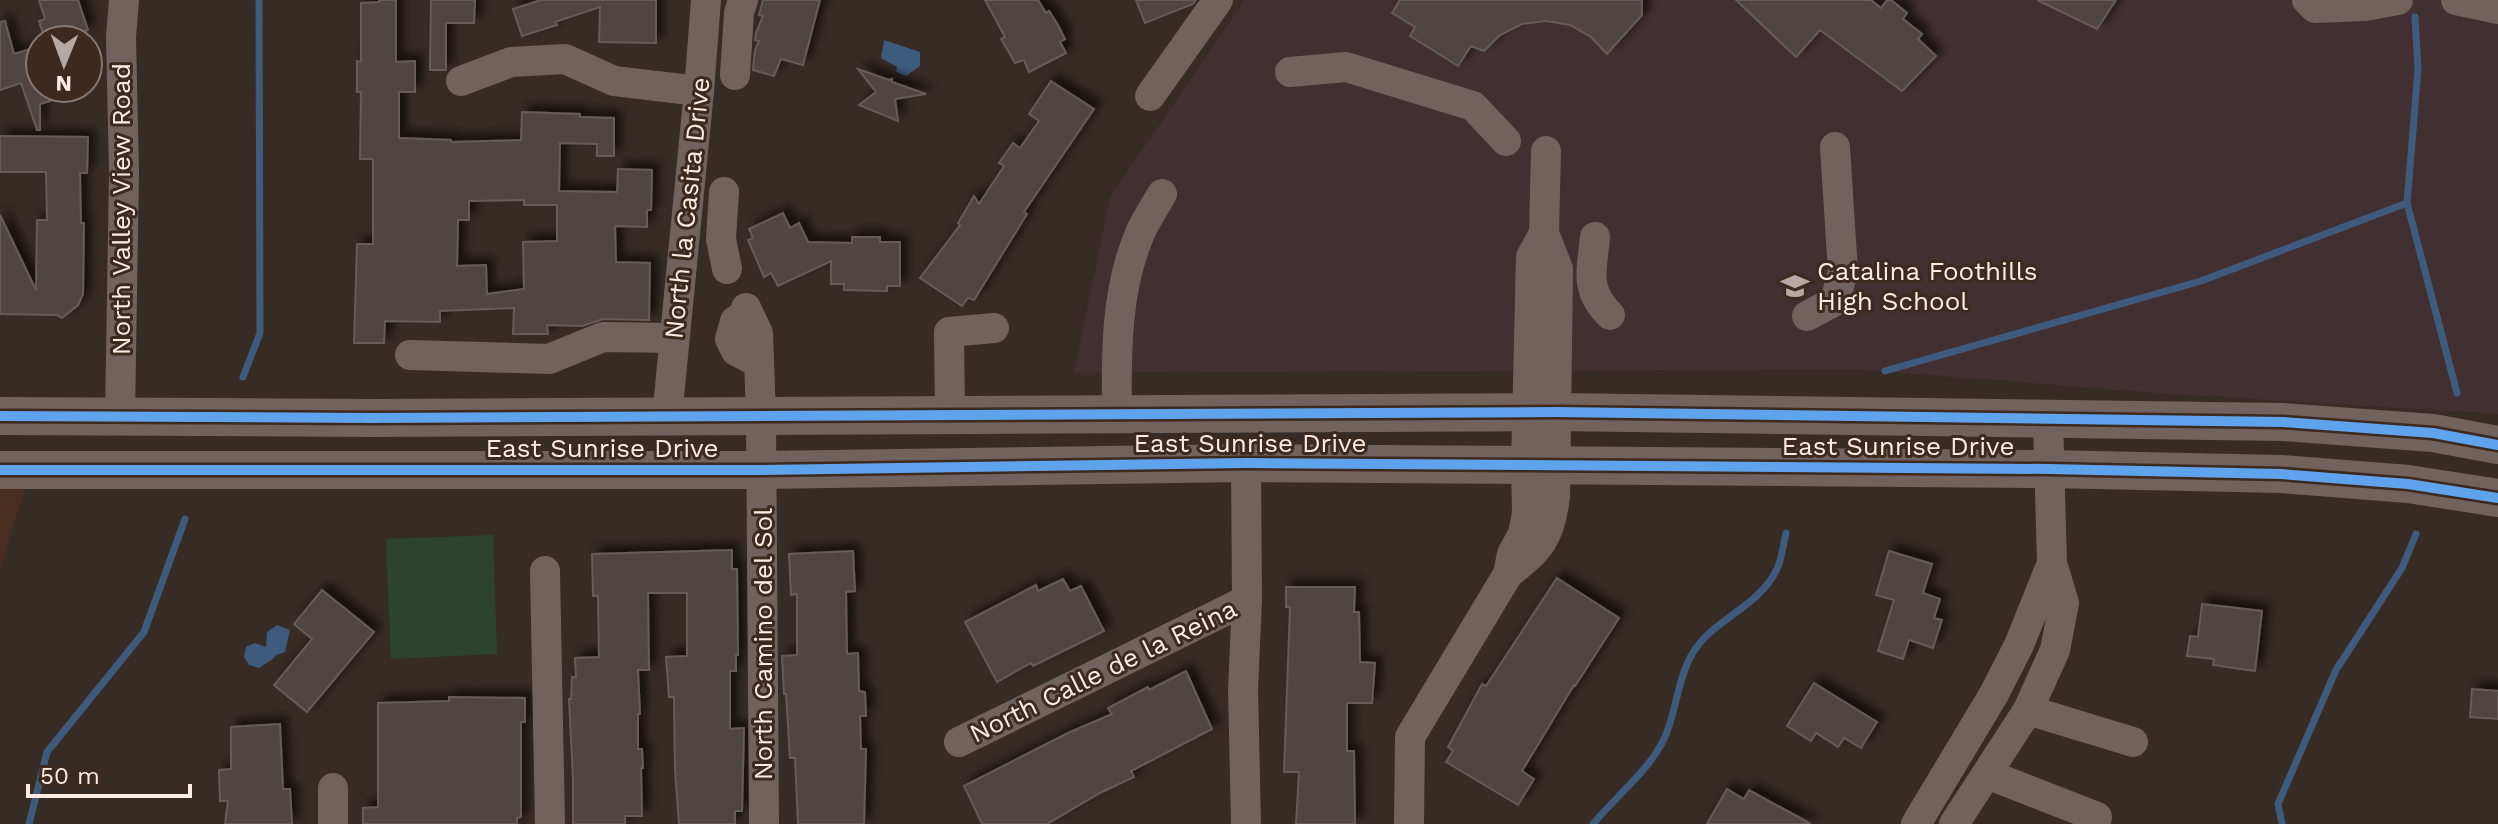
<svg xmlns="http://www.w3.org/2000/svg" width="2498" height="824" font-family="'Work Sans',sans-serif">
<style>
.built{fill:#472e20}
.education{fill:#422f31}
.green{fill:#2c442f}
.water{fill:#3e5b7e}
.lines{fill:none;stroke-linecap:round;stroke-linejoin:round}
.stream{stroke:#3e5b7e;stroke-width:7}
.building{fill:#4f4542;stroke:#665b58;stroke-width:2;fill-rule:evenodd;filter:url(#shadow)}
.minor{stroke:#72625e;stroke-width:30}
.major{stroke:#72625d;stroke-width:38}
.cycleway-casing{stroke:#3e291e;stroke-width:15}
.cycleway{stroke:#60a3ed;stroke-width:10}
.labels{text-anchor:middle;stroke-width:6;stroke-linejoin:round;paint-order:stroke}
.street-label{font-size:26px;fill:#faece5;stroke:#3e291e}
.poi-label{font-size:26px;fill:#faece5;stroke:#3e291e;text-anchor:start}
</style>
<defs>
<filter id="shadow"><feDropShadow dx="7" dy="-7" stdDeviation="4" flood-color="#0009"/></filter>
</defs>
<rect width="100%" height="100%" fill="#372b25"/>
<polygon class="built" points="27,482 0,570 0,483"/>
<polygon class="education" points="1245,0 2498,0 2498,414 2156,393 1856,369 1074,373 1110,197"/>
<polygon class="green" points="493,535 497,654 391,659 386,539"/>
<g class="water">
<polygon points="884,40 920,52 920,66 906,76 896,72 897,67 881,58"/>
<polygon points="277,625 290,630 285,652 276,655 273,659 259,668 249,665 244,657 246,647 255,643 266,647 267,632"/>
</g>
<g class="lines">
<g class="stream">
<polyline points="2415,17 2418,69 2407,203 2457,393"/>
<polyline points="1885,371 2201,281 2407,203"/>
<polyline points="243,377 260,333 259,0"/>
<polyline points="29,824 47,752 144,632 185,519"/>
<path d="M1593 824C1616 796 1648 772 1664 739 1676 714 1677 681 1691 656 1711 619 1759 608 1777 569 1782 559 1783 545 1786 533"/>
<polyline points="2282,824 2278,804 2336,670 2402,568 2416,534"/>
</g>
</g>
<g class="building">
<polygon points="39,0 78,0 88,30 77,33 79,40 45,40 39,21 45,19"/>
<path d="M379 0H396V62L415 61V92H399V138L451 140V142L521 140 522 112 580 114V117L614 118V156H597V144L560 143 559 191 617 192 618 169 652 170 651 210H647V227L615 226 616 262 650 263 649 320 603 319 582 326 547 325 548 334H513L514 308 440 311V322L385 321 384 343H354L357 244H373V159H360L361 92H357V61L361 62V3L379 2ZM524 200V205H557V241L523 242 524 289 487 294 486 265 457 266 458 220H469V201Z"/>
<polygon points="431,0 475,0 474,23 446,23 446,70 430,70"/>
<polygon points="541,0 656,0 656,43 599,42 600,7 555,22 557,25 522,36 513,9"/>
<polygon points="763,0 820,0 803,65 781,59 774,76 753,70 755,50 759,41 755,40 756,33 763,16 759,15"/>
<polygon points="985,0 1038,0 1046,13 1049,11 1058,25 1065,39 1060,42 1066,53 1029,72 1024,60 1015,63 1001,39 1005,37"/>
<polygon points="1136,0 1196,0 1193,4 1145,23"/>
<polygon points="1400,0 1642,0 1642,15 1607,54 1591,37 1570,25 1546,21 1522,24 1500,35 1484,51 1471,46 1458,66 1410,36 1415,27 1392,13"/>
<polygon points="1736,0 1871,0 1881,8 1887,0 1891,0 1907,13 1903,19 1922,34 1918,39 1936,56 1902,91 1820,30 1796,57"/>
<polygon points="2037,0 2116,0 2097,29"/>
<polygon points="5,21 14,54 40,46 40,88 79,88 80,92 40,104 40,130 37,130 21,83 0,90 0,22"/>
<polygon points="858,69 889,80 892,79 892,82 926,94 895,99 898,121 859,105 876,92"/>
<polygon points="1051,81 1094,109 1024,212 1027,214 974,300 968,298 962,306 920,278 960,225 958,223 974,196 979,204 1004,166 999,163 1013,143 1020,148 1039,121 1029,114"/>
<polygon points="0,136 88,137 87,173 80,173 81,223 84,223 83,294 78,305 62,318 57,315 0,314 0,215 36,290 37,220 47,220 46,172 0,172"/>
<polygon points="783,213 790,228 799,223 808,242 852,243 852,237 880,237 880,242 900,242 900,286 887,286 887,291 844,290 844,284 831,284 831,261 778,286 771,273 764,277 748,240 753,238 749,229"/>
<polygon points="732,550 732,569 737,569 738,655 736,655 736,671 730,671 730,729 744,728 742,811 735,811 735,824 679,824 675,770 674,697 669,697 666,657 687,656 687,593 648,593 649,670 638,670 640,714 638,714 638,749 642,749 643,768 641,768 642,816 625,816 625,824 573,824 573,779 569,699 571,699 572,677 576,677 575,658 599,657 598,596 593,596 592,554"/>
<polygon points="853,551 855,591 846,592 847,654 858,653 859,691 865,692 866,716 860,716 861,749 866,749 864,824 798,824 795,758 790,758 786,694 784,694 782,656 797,655 797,594 791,595 789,554"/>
<polygon points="1889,551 1932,564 1923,593 1940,599 1934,618 1942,620 1933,648 1909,640 1903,659 1878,651 1894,600 1876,595"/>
<polygon points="1557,578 1619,618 1575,686 1574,685 1522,771 1534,779 1518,805 1446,762 1453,751 1448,747 1482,684 1486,686"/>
<polygon points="1063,579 1070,591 1081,586 1104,631 1033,666 1031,663 997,682 965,622 1036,585 1038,591"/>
<polygon points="1286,587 1355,587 1354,612 1359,612 1360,662 1375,663 1372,703 1347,703 1347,751 1354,751 1355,824 1296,824 1299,772 1284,772 1290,607 1286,607"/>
<polygon points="322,590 374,632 307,712 274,685 312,639 294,624"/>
<polygon points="2202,604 2262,611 2255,671 2213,665 2214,659 2187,656 2190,636 2198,637"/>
<polygon points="1186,671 1212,729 1131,771 1134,777 1100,793 1047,824 982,824 964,786 1068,733 1112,714 1108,708 1148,687 1149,690"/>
<polygon points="1814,683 1877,722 1861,748 1844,738 1838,747 1816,733 1811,741 1787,726"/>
<polygon points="2472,689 2498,691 2498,719 2470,717"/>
<polygon points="449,697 525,698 525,722 521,722 521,817 517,818 517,824 363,824 363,808 378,807 378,703 449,701"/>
<polygon points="280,724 283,789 290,789 292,824 225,824 228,801 220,801 219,770 231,769 231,727"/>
<polygon points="1727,789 1744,799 1749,790 1811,824 1707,824"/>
</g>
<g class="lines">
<g class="minor">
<polyline points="2307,0 2315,8 2365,6 2398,0"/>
<polyline points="2456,0 2498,9"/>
<polyline points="1290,72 1346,67 1473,106 1506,141"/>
<polyline points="735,75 739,13 743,0"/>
<polyline points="461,81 511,62 565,59 614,81 699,91"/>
<polyline points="1150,96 1218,0"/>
<polyline points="724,192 721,239 727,269"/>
<path d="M1544 233 1558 269 1555 497C1550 538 1540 549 1508 574L1512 554 1523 534 1527 513 1526 465 1531 257Z"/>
<polyline points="1544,233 1546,151"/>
<path d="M1595 237C1592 271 1584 289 1610 315"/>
<polyline points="746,308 758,333 761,416 764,824"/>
<polyline points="748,313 735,321 730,339 736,351 759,363"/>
<polyline points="1807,316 1835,301 1843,272 1835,147"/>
<polyline points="410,355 549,359 603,337 674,338"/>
<path d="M1117 413C1116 354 1116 286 1141 231 1147 218 1155 206 1162 194"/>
<polyline points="950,416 949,332 994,328"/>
<polyline points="120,417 124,172 121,37 124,0"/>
<polyline points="667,417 699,91 706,0"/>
<polyline points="545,571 550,824"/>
<polyline points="2028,710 2133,742"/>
<polyline points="959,742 1247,600"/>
<polyline points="1987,774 2097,817 2095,824"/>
<polyline points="333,788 333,824"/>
<polyline points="1246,824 1243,689 1247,600 1246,463"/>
<polyline points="1409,824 1410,737 1508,574"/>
<polyline points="1916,824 1994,694 2019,645 2052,563"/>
<polyline points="1954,824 2028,710 2055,650 2064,603 2052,563 2048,420"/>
</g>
<g class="major">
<polyline points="0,416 373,418 1556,412 2283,422 2433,433 2498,445"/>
<polyline points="0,470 762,470 1246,463 2049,469 2281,474 2408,484 2498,498"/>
</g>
<defs>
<g id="cycleway">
<polyline points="0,416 373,418 1556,412 2283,422 2433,433 2498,445"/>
<polyline points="0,470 762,470 1246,463 2049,469 2281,474 2408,484 2498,498"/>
</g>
</defs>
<use href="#cycleway" class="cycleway-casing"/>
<use href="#cycleway" class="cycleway"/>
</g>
<defs>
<symbol id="school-bare" viewBox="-9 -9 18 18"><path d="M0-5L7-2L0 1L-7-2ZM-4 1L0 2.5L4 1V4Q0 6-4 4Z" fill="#b6a8a2" stroke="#3e291e" stroke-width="2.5" paint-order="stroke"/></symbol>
</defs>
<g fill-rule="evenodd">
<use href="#school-bare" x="1775" y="266" width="40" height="40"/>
</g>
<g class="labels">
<g class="street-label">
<text transform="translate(687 208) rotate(-84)" y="9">North la Casita Drive</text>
<text transform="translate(121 209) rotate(-90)" y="9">North Valley View Road</text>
<text x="1250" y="452">East Sunrise Drive</text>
<text x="1898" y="455">East Sunrise Drive</text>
<text x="602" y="457">East Sunrise Drive</text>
<text transform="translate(763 644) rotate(-90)" y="9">North Camino del Sol</text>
<text transform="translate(1103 671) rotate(-26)" y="9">North Calle de la Reina</text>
</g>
<g class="poi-label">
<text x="1817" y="280">Catalina Foothills<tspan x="1817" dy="30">High School</tspan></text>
</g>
</g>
<g transform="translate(64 64) rotate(181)"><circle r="38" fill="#3e291e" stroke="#89776e" stroke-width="2"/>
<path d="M0-6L14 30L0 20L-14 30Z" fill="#b6a8a2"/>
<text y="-12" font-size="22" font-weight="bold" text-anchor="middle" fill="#faece5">N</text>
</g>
<path d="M28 784v12h162v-12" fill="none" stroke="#faece5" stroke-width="4"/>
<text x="40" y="784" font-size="24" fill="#faece5" stroke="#3e291e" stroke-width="6" paint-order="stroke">50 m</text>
</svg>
